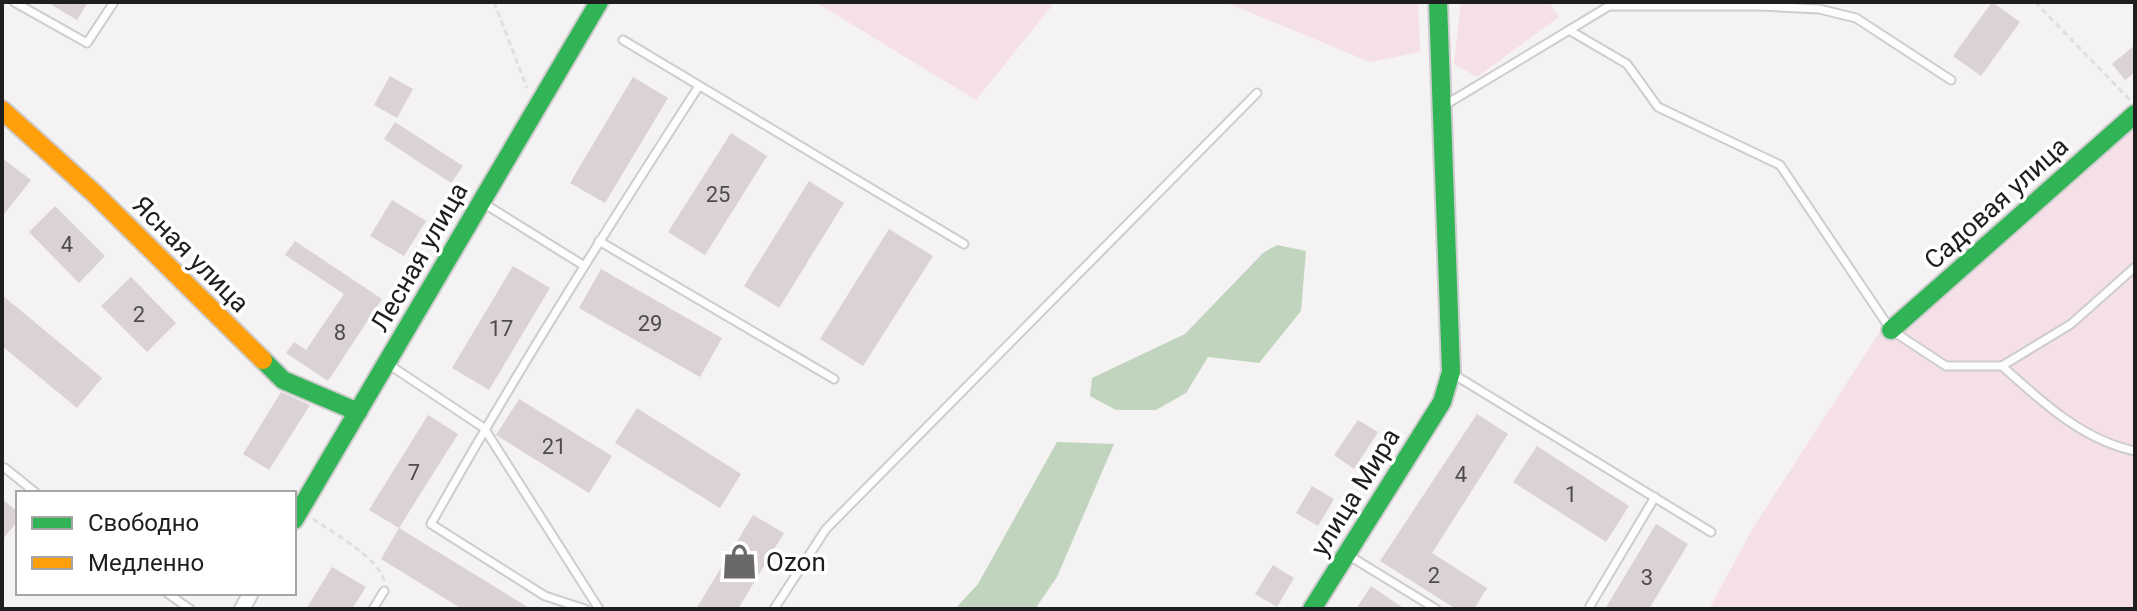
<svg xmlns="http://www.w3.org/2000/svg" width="2137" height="611" font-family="Roboto,sans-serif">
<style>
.green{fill:#f6e0e8}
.water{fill:#c1d4be}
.building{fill:#dbd2d5}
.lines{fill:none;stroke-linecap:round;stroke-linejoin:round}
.lane-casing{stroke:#cecccd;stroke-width:11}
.street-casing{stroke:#cecccd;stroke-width:18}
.fast-casing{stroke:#cecccd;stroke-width:22}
.slow-casing{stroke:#cecccd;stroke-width:22}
.path{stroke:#e0dedf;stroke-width:3;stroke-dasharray:6 4;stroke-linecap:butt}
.lane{stroke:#fdfdfd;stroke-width:7}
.street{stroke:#fdfdfd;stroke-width:14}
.fast{stroke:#30b455;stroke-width:18}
.slow{stroke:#ff9f0a;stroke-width:18}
.labels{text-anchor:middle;stroke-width:7;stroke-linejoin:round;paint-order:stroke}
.number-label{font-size:22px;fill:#4e4b4c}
.street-label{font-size:26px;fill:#1f1e1e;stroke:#fff}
.poi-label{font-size:26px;fill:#1f1e1e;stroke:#fff;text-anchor:start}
</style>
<rect width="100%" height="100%" fill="#f4f2f3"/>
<g class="green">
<polygon points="815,2 1055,2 976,100"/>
<polygon points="1225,2 1418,2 1420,52 1370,62"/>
<polygon points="1461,2 1549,2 1559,17 1477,77 1454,64"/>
<polygon points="2135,114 2135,609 1709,609 1753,528 1881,330 1891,330"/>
</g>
<g class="water">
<polygon points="1277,245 1306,251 1301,311 1259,363 1208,357 1186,393 1156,410 1116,410 1090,396 1092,378 1185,334 1263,253"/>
<polygon points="1057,442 1114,444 1057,577 1035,609 955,609 978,584"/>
</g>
<g class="building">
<polygon points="47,2 88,2 77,20"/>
<polygon points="1992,2 2020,22 1981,76 1953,56"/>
<polygon points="2135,45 2135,72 2125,80 2112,64"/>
<polygon points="390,76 413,89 397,118 374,105"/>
<polygon points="633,77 668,98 605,203 570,183"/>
<polygon points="395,122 463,166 451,183 384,139"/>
<polygon points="731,133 767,156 705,255 668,232"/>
<polygon points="2,158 31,180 2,217"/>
<polygon points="809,181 844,203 779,308 744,286"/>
<polygon points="392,200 426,221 404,256 370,236"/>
<polygon points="55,206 105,256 79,283 29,232"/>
<polygon points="889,229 933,256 863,366 820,339"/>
<polygon points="295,241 382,299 328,381 286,353 294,342 306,350 344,294 285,255"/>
<polygon points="513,266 550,288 489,390 452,368"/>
<polygon points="601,269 722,338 700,377 579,308"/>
<polygon points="131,277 176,323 147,352 101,306"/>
<polygon points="2,295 102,378 77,408 2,346"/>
<polygon points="281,392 310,405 269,470 243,454"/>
<polygon points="519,399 612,456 589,493 496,435"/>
<polygon points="637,408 741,474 720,508 615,443"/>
<polygon points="1477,414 1508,434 1432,553 1487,588 1474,609 1456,609 1380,561"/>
<polygon points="428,415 458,434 399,528 369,510"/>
<polygon points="1358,420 1378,432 1354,469 1334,455"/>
<polygon points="1537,446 1629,506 1606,542 1513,482"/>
<polygon points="1312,486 1334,499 1318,526 1296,513"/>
<polygon points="2,499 18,512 18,521 2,540"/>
<polygon points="753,515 784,533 738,609 696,609"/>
<polygon points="1656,524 1688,544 1649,609 1605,609"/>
<polygon points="399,528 531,609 462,609 381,559"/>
<polygon points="1273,565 1294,578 1277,607 1255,594"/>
<polygon points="332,567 366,587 352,609 306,609"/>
<polygon points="1371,586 1405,609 1356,609"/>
</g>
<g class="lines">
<defs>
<g id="lane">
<polyline points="14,2 87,43 114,2"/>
<polyline points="1761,6 1819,9 1856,18 1951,80"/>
<path d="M1569 30 1627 64 1658 107 1780 165 1891 330 1946 366H2002C2041 401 2082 440 2135 451"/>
<polyline points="623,40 964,244"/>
<polyline points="1445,105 1609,6 1761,6 1766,2"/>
<polyline points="483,203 583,265"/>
<polyline points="599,241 834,379"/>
<polyline points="388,364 484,428 599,609"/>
<polyline points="2002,366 2071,324 2135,267"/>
<polyline points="1453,374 1711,532"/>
<polyline points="5,468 36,493"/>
<polyline points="1348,555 1436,609"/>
<polyline points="167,593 190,609"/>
<polyline points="1590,606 1655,497"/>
<polyline points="373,609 384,591"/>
<path d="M585 609 545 596 431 524C515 374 606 230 699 86"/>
<polyline points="774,609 826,529 1257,93"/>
</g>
<polyline id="street" points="242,609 251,593"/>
<g id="fast">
<polyline points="1891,330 2135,114"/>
<polyline points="263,360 283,380 358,412"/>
<polyline points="294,520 599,2"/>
<polyline points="1312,609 1442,402 1451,372 1438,2"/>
</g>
<polyline id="slow" points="2,110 95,194 263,360"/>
</defs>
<use href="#lane" class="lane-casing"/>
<use href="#street" class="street-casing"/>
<use href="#fast" class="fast-casing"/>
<use href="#slow" class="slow-casing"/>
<g class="path">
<polyline points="494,2 527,88"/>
<polyline points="2035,2 2130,100"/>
<path d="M313 519C332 532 380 559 384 581"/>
</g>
<use href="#lane" class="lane"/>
<use href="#street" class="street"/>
<use href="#fast" class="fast"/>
<use href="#slow" class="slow"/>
</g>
<defs>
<symbol id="shop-bare" viewBox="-9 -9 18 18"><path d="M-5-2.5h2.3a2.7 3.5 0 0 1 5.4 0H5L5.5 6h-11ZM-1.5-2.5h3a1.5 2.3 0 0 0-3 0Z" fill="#6a6869" stroke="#fff" stroke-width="2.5" paint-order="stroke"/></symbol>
</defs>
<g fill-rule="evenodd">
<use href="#shop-bare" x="714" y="536" width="51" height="51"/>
</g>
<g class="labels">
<g class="number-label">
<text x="718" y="202">25</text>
<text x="67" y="252">4</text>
<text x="139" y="322">2</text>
<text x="650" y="331">29</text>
<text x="501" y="336">17</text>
<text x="340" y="340">8</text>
<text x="554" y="454">21</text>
<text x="414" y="480">7</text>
<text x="1461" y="482">4</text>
<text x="1571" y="502">1</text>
<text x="1434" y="583">2</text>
<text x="1647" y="585">3</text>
</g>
<g class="street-label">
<text transform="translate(1996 203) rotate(-42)" y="9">Садовая улица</text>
<text transform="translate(191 254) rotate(45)" y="9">Ясная улица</text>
<text transform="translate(419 257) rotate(-60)" y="9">Лесная улица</text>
<text transform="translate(1355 492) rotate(-58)" y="9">улица Мира</text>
</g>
<g class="poi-label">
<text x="766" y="571">Ozon</text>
</g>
</g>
<rect width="2137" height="611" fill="none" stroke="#1f1e1e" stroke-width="8"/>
<rect x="16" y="491" width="280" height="104" fill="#ffffff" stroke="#a5a5a5" stroke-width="2"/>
<rect x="32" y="517" width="40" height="12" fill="#30b455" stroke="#a5a5a5" stroke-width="2"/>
<text x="88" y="531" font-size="24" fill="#1f1e1e">Свободно</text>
<rect x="32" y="557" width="40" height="12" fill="#ff9f0a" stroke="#a5a5a5" stroke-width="2"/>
<text x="88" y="571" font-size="24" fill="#1f1e1e">Медленно</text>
</svg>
